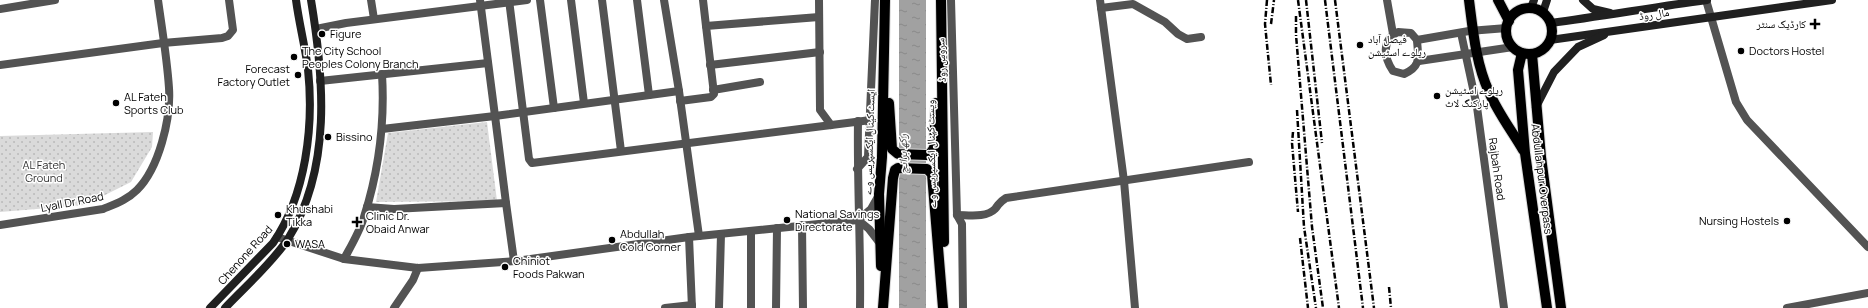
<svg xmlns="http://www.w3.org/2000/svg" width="1868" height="308" font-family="Manrope,'Noto Naskh Arabic',sans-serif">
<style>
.park{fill:url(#park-dots)}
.water{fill:url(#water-ripples)}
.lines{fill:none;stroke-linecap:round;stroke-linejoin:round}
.primary-casing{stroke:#dbdbdb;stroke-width:12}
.street{stroke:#535353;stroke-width:8}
.secondary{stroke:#202020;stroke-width:8}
.primary{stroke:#000;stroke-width:10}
.rail{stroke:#000;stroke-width:2.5;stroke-dasharray:6 2 1 2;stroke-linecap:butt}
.poi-dot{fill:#000;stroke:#fff;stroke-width:1.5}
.labels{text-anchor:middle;stroke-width:3;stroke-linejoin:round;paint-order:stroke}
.street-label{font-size:11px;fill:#000;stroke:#fff}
.poi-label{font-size:11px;fill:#000;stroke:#fff;text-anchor:start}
.park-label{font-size:11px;fill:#313131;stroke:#fff}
.water-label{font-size:12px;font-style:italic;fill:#424242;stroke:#fff}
</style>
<defs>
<pattern id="park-dots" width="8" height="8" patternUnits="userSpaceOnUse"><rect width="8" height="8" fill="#dadada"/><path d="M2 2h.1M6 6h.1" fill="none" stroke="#b9b9b9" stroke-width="1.8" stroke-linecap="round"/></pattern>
<pattern id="water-ripples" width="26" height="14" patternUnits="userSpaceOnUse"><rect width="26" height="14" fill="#a1a1a1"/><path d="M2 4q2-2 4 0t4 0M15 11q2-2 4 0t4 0" fill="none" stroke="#898989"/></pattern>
</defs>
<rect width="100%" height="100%" fill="#fff"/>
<g class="park">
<polygon points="487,122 497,201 376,202 388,133"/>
<polygon points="153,132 152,147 131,182 85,205 0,212 0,136"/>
</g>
<rect class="water" x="899" y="0" width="27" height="308"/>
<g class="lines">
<defs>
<g id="primary">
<polyline points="941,0 944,242"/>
<path d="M1469 0C1473 31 1476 64 1489 92 1498 113 1512 131 1523 150"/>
<polyline points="1498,0 1509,21"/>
<circle cx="1529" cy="31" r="23"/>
<polyline points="1522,53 1518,70 1525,153 1547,308"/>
<polyline points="1532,54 1541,157 1561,308"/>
<polyline points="889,103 892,149 898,154 927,155 930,154 934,148 936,103"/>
<polyline points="881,266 879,194 882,157 885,0"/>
<polyline points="883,308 893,178 895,170 898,168 927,169 932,174 943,308"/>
</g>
</defs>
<use href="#primary" class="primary-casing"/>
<g class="street">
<polyline points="371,0 374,19"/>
<polyline points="480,0 495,116 679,91"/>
<polyline points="509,0 529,159 532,163 871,120"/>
<polyline points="540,0 554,108"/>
<polyline points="571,0 584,103"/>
<polyline points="602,0 621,151"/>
<polyline points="637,0 649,95"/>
<polyline points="664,0 679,91 699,236"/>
<polyline points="703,0 706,26"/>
<polyline points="819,0 820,110 831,125"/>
<polyline points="951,0 957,215"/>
<polyline points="1100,0 1124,181 1135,308"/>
<polyline points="1387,0 1393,34"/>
<polyline points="1706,0 1736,102 1747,120 1868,247"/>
<polyline points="1101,8 1133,4 1165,22 1178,34 1187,39 1201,37"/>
<polyline points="0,9 55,0"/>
<polyline points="316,29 346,23 527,0"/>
<path d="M1398 32 1411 33 1417 40C1418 57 1422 66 1404 74L1393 71C1384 58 1381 40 1398 32Z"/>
<polyline points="1461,33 1477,107 1504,308"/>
<polyline points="1417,40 1469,31 1507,28"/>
<polyline points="1419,61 1513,47"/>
<polyline points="0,65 163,43 222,38 228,36 233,30 229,0"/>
<polyline points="710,65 820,52"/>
<polyline points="320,81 488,63"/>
<polyline points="713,90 760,82"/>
<polyline points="680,101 711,97 714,94 706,26 819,17"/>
<path d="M858 121C857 184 861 246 860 308"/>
<polyline points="857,169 868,157 875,0"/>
<polyline points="506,203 514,261"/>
<polyline points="367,207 394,209 506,203 495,116 382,129"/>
<polyline points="858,220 869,229 879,242"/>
<path d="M0 225 103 209C115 204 127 200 137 190 159 168 171 119 169 88 167 58 162 29 158 0"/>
<polyline points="802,225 803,308"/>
<polyline points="751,231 751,308"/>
<path d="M277 237 344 259C351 246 360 231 364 217 379 170 385 123 382 74"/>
<polyline points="689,237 692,308"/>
<polyline points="344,259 418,268 516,261 689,237 858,220 871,209 879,195"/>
<polyline points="394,308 413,280 418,268"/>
<polyline points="665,308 692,305"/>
<polyline points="719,308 721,234"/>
<polyline points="776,308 777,228"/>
<path d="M963 308 962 224 957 215C969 215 986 218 995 209 1000 203 998 203 1006 198L1249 162"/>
<polyline points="1787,308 1868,293"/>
</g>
<g class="secondary">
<polyline points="1583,0 1593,9 1610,13"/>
<polyline points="1531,8 1534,0"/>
<polyline points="1543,12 1547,0"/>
<path d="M1551 23C1603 16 1655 7 1707 0"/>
<polyline points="1550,40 1832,0"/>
<polyline points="1536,107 1554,72 1578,47 1604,35"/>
<path d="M210 308 273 243C306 195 314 126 308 69 305 46 299 23 296 0"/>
<path d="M225 308C244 288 273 262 288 239 332 168 324 78 311 0"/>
</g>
<use href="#primary" class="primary"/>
<g class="rail">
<polyline points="1267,0 1265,24 1271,85"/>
<polyline points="1298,0 1339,308"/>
<polyline points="1306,0 1322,143"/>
<polyline points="1325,0 1363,308"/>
<polyline points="1335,0 1374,308"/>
<polyline points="1296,16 1296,35 1312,227 1323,308"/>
<polyline points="1271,24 1274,0"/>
<polyline points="1297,110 1304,227 1316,308"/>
<polyline points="1293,132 1292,143 1298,212"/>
<polyline points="1300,238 1308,308"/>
<polyline points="1389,287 1391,308"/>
</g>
</g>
<g class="poi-dot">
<path d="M1813 18h4v4h4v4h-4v4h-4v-4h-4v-4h4z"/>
<circle cx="322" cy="34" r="4"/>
<circle cx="1360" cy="45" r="4"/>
<circle cx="1741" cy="51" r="4"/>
<circle cx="294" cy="57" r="4"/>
<circle cx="298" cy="75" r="4"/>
<circle cx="1437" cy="96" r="4"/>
<circle cx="116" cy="103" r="4"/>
<circle cx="328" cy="137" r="4"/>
<circle cx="278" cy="215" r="4"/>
<circle cx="787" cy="220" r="4"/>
<circle cx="1787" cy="221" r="4"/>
<path d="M355 216h4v4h4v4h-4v4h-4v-4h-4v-4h4z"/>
<circle cx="612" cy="240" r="4"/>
<circle cx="287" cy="244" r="4"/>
<circle cx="505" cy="267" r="4"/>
</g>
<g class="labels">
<g class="street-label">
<text transform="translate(1654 14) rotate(-8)" y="4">مال روڈ</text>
<text transform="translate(941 60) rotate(-92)" y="4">سروس روڈ</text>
<text transform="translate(869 142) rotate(-88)" y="4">ایسٹ کینال ایکسپریس وے</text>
<text transform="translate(931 154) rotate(-91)" y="4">ویسٹ کینال ایکسپریس وے</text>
<text transform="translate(1497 169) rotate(82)" y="4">Rajbah Road</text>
<text transform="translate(1542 179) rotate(83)" y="4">Abdullahpur Overpass</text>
<text transform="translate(72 202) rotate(-11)" y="4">Lyall Dr Road</text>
<text transform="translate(245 255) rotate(-48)" y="4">Chenone Road</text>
</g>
<g class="poi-label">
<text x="1806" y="28" text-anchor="end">کارڈیک سنٹر</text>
<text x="330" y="38">Figure</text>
<text x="1368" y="43">فیصل آباد<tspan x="1368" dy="13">ریلوے اسٹیشن</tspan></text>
<text x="302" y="55">The City School<tspan x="302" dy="13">Peoples Colony Branch</tspan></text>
<text x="1749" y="55">Doctors Hostel</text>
<text x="290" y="73" text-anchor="end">Forecast<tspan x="290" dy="13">Factory Outlet</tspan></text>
<text x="1445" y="94">ریلوے اسٹیشن<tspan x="1445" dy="13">پارکنگ لاٹ</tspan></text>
<text x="124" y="101">AL Fateh<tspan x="124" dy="13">Sports Club</tspan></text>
<text x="336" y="141">Bissino</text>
<text x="286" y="213">Khushabi<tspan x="286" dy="13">Tikka</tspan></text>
<text x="795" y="218">National Savings<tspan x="795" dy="13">Directorate</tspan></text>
<text x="366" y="220">Clinic Dr.<tspan x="366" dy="13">Obaid Anwar</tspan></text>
<text x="1779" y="225" text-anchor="end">Nursing Hostels</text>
<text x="620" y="238">Abdullah<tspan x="620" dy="13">Cold Corner</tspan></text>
<text x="295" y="248">WASA</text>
<text x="513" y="265">Chiniot<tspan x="513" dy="13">Foods Pakwan</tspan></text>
</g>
<g class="park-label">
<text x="44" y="169">AL Fateh<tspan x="44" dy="13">Ground</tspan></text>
</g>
<g class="water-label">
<text transform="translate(903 154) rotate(-91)" y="4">رکھ برانچ</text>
</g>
</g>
</svg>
